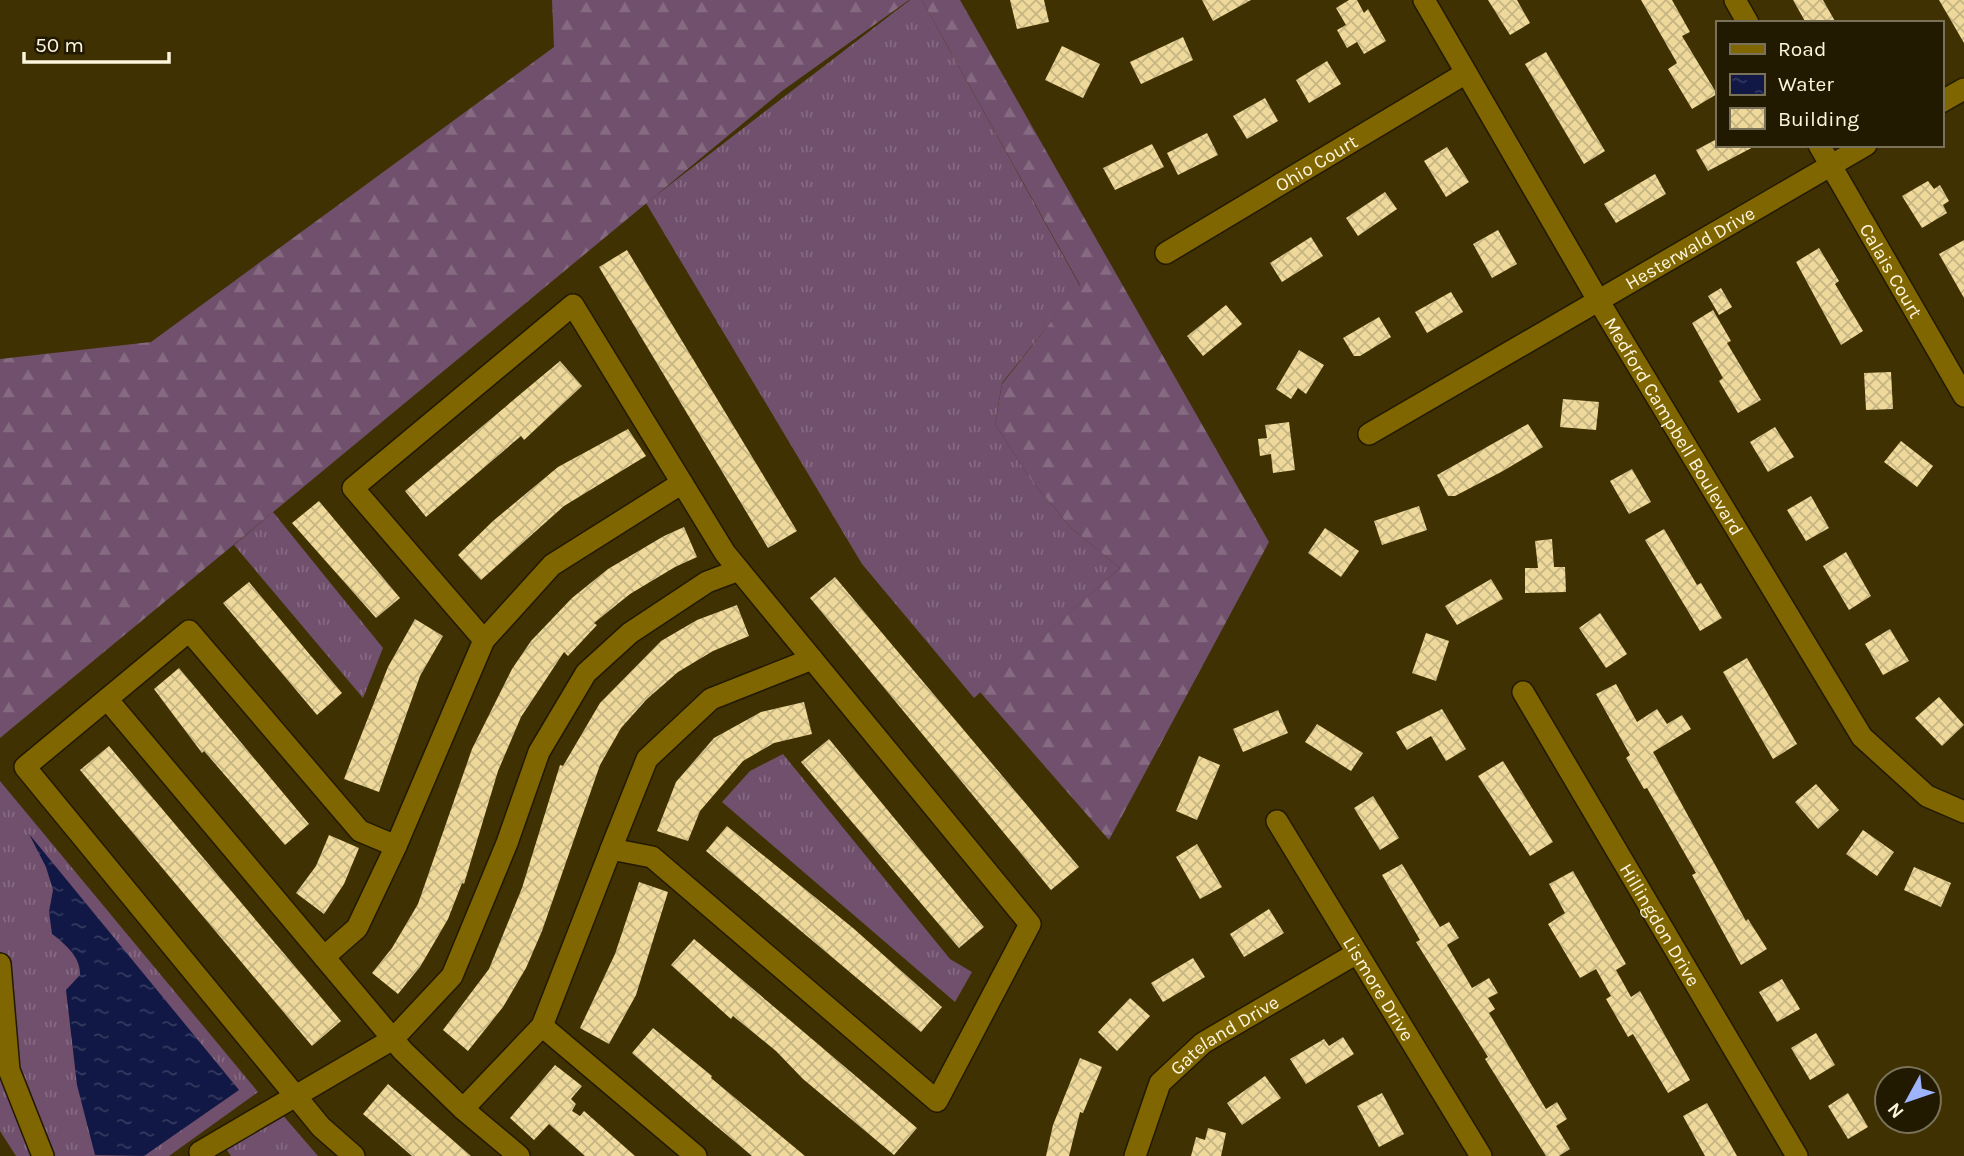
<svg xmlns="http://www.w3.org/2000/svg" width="1964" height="1156" font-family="Karla,sans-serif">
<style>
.grass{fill:url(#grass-tufts)}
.forest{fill:url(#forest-firs)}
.water{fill:url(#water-ripples)}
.building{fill:url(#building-cross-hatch)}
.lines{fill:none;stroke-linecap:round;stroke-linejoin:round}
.minor-casing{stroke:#221901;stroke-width:24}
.minor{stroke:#806600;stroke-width:21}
.labels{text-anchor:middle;stroke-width:7;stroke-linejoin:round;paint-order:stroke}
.street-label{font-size:19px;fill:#fdf5dd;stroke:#221901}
</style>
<defs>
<pattern id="grass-tufts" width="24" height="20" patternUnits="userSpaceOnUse" patternTransform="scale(1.75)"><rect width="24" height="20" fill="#70506c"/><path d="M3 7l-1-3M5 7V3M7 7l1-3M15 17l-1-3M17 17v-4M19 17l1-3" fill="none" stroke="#856a81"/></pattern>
<pattern id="forest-firs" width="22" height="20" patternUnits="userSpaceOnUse" patternTransform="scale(1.75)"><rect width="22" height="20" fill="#70506c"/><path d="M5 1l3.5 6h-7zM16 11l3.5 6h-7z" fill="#856a81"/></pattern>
<pattern id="water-ripples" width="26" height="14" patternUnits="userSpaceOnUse" patternTransform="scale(1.75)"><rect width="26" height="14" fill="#111845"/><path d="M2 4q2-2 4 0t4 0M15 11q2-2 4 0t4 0" fill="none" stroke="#353a5f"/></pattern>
<pattern id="building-cross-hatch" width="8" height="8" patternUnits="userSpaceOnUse" patternTransform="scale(1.75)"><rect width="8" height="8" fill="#efd99a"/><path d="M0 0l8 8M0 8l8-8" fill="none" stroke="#c6b584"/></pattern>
</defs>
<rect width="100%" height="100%" fill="#3f3101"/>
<g class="grass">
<polygon points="910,0 922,0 1080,286 1002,383 995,424 1031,480 1071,528 1120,568 974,698 862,564 646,203"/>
<polygon points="273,512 383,648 363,698 234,545"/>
<polygon points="783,754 950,959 972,972 955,1002 722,802 750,771"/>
<polygon points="0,781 258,1092 169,1156 16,1156 0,1131"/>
<polygon points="280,1112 318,1156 231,1156 225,1147"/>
</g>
<g class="forest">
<polygon points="552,0 909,0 782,91 0,738 0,359 151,342 554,47"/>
<polygon points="922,0 960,0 1269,542 1109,840 980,692 1120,568 1071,528 1031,480 995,424 1002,384 1080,285"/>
</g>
<path class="water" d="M29 834 239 1090 144 1156 95 1155 77 1085 66 990 80 975C81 957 65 944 52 934L49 912 53 890 46 867Z"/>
<g class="building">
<polygon points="1010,0 1044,0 1049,22 1017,29"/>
<polygon points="1202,0 1251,0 1213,21"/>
<polygon points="1349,0 1357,0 1364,13 1368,9 1386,41 1364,54 1357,42 1347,48 1337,30 1346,25 1336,8"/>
<polygon points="1488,0 1517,0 1530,23 1510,35"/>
<polygon points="1641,0 1672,0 1690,32 1682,36 1717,94 1692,109 1668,69 1677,63"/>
<polygon points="1793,0 1823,0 1836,23 1806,23"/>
<polygon points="1939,0 1964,0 1964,43"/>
<polygon points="1183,37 1193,60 1141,84 1130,62"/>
<polygon points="1062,46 1100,64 1083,98 1045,80"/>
<polygon points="1546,52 1605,151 1584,164 1525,64"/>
<polygon points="1327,61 1341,84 1309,103 1296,80"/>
<polygon points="1265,98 1278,121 1247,139 1233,116"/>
<polygon points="1207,133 1218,155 1178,175 1167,153"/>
<polygon points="1717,139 1717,145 1757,145 1708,171 1696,150"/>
<polygon points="1152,144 1164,167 1115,190 1103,168"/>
<polygon points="1447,147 1469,182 1446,197 1424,161"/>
<polygon points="1655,174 1666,194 1616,223 1604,204"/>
<polygon points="1928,181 1934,189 1940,185 1949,201 1943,205 1947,213 1922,228 1902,196"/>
<polygon points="1385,192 1397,209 1358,236 1346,218"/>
<polygon points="1498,230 1517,264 1492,278 1473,244"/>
<polygon points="1311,237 1323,256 1282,282 1270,263"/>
<polygon points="1964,240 1964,298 1939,254"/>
<polygon points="1819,248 1839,281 1835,284 1863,331 1841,345 1796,262"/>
<polygon points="627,250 797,531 768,548 599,267"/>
<polygon points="1721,288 1732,307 1719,315 1708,296"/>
<polygon points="1451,292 1463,312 1427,333 1415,312"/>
<polygon points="1226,305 1242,324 1203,356 1187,336"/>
<polygon points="1713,310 1731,341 1727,343 1761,400 1738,413 1719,381 1723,378 1692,323"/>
<polygon points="1379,317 1391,337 1360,356 1354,356 1343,338"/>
<polygon points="1299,350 1324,365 1306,394 1298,388 1291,399 1276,389"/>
<polygon points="560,361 582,386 524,440 521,436 426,517 405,491"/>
<polygon points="1891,372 1893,409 1866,410 1864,373"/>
<polygon points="1563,399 1599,402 1596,430 1560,427"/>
<polygon points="1289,422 1295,470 1273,473 1271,454 1260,456 1258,439 1267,438 1265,425"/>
<polygon points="1528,424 1543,447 1503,471 1455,496 1448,496 1437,475"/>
<polygon points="1775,427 1794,457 1768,472 1750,442"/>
<polygon points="628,429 646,456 564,506 481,580 458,555 493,521 558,467"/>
<polygon points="1901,441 1933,466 1917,487 1884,462"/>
<polygon points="1632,469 1651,502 1629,514 1610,481"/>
<polygon points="1811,496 1829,528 1806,541 1787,510"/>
<polygon points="319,501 400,598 376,618 292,523"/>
<polygon points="1419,506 1427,530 1382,545 1374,521"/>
<polygon points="684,527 697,557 675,567 630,594 594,623 597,625 568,656 564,652 521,717 498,771 464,884 462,883 448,919 420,967 398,994 372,973 392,948 418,904 472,749 512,669 531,641 572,598 608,569 664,536"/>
<polygon points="1325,528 1359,551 1341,577 1308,553"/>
<polygon points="1664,529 1697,585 1701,583 1722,618 1700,631 1645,540"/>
<polygon points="1552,539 1554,567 1565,567 1566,592 1525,593 1525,568 1538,568 1535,541"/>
<polygon points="1846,552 1871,596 1849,610 1823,566"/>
<polygon points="835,577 1079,867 1051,890 810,598"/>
<polygon points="1491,579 1503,599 1457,625 1445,606"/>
<polygon points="249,582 342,693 317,715 223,603"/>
<polygon points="737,605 749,636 713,651 678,672 647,699 621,728 600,765 542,931 526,968 503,1007 468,1051 443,1030 489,969 522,888 560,765 563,766 600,703 661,641 697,620"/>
<polygon points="1600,613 1627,654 1606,668 1579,628"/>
<polygon points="415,619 443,636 420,676 379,792 344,779 388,667"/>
<polygon points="1890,629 1909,661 1883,675 1865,644"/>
<polygon points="1426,633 1449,641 1436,681 1412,673"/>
<polygon points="1747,658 1797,744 1773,759 1723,672"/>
<polygon points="179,668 309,824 285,845 204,751 202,753 154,689"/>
<polygon points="1616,684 1637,722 1657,709 1667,724 1682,715 1691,729 1653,752 1746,921 1748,919 1767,949 1741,965 1692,875 1696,873 1647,788 1644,789 1626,758 1630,755 1596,694"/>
<polygon points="1939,697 1964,725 1942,746 1915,718"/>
<polygon points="804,702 812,734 774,743 743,761 700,811 688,841 657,831 676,782 714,738 761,712"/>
<polygon points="1442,709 1466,749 1446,761 1431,736 1407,750 1396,732"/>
<polygon points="1278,710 1288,733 1243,752 1233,729"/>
<polygon points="1317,724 1363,753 1351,771 1305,742"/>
<polygon points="829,739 984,927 959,948 801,762"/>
<polygon points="109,746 341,1021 312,1046 80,770"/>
<polygon points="1199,756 1220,765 1197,820 1176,811"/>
<polygon points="1503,761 1553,842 1530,856 1478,776"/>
<polygon points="1816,784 1839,810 1818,829 1795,802"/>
<polygon points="1373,796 1399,838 1380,850 1354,808"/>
<polygon points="727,826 853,928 942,1007 921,1032 706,851"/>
<polygon points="1863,830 1894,852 1877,876 1846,854"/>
<polygon points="329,835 359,848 344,884 324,914 296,893 316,866"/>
<polygon points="1197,844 1222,887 1200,899 1176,857"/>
<polygon points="1402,864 1440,927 1449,922 1459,938 1447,945 1472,988 1489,978 1498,993 1488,998 1495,1009 1489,1013 1546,1109 1557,1102 1567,1119 1556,1126 1570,1149 1559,1156 1546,1156 1485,1059 1488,1057 1416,942 1420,940 1382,875"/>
<polygon points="1914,867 1951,883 1941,907 1904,890"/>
<polygon points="1573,871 1626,964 1616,970 1631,997 1640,991 1690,1080 1668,1093 1633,1034 1628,1037 1606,999 1611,996 1596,969 1580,978 1548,924 1565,913 1549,884"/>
<polygon points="639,882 668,892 636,995 609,1044 580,1028 615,954"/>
<polygon points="1269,909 1284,933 1244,957 1230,934"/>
<polygon points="694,939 917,1128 894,1155 803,1079 776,1051 733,1016 731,1019 671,965"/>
<polygon points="1193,958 1205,977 1163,1002 1151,983"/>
<polygon points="1782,979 1800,1009 1777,1022 1759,992"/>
<polygon points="1130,998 1150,1016 1117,1051 1098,1032"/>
<polygon points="653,1028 712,1076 711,1078 805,1156 752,1156 697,1110 632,1053"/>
<polygon points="1816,1033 1835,1065 1810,1080 1791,1048"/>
<polygon points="1343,1037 1354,1054 1306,1084 1290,1059 1324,1039 1329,1046"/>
<polygon points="1080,1058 1102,1067 1083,1113 1080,1112 1069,1156 1046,1156 1053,1125"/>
<polygon points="555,1065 582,1086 571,1099 576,1104 572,1111 580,1116 584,1111 635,1156 585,1156 549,1124 534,1140 510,1118"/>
<polygon points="1265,1076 1281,1098 1242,1125 1227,1103"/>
<polygon points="388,1084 471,1156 412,1156 363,1114"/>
<polygon points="1382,1093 1404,1134 1379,1147 1357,1106"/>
<polygon points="1848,1093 1868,1127 1848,1139 1828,1106"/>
<polygon points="1707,1103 1737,1156 1705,1156 1683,1116"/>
<polygon points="1208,1128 1226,1133 1221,1156 1191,1156 1196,1137 1205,1140"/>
</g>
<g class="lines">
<defs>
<g id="minor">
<path id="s1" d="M1424 0 1598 300 1862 737 1927 796 1964 812"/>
<polyline points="1735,0 1748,23"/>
<polyline points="1941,102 1964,89"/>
<path id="s2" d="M1819 145 1964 396"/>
<path id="s3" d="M1166 253 1466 73"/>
<path id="s4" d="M1369 434 1866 145"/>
<polyline points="484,640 552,565 682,483"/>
<path id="s5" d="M1523 692 1797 1156"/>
<polyline points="107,699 403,1051 463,1109"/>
<path id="s6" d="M1277 821 1481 1156"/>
<polyline points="611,849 647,759 711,699 812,659"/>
<polyline points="324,957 357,928 396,846"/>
<polyline points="0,964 9,1070 43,1156"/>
<polyline points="542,1026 696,1156"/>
<polyline points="203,1156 200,1152 393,1039 452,976 507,843 539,752 586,673 630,633 707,582 739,570"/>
<polyline points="354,1156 321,1127 25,767 189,631 360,831 396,846 484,640 353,488 573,305 725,553 1030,924 937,1101 652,857 611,849 542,1026 463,1109 519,1156"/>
<path id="s7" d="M1135 1156 1160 1083 1203 1043 1357 953"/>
</g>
</defs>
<use href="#minor" class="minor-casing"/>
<use href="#minor" class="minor"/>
</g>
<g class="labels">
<g class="street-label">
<text dy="7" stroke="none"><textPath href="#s3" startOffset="175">Ohio Court</textPath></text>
<text dy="7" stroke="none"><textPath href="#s4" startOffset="371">Hesterwald Drive</textPath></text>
<text dy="7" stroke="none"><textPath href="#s2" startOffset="145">Calais Court</textPath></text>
<text dy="7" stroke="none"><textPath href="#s1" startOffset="494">Medford Campbell Boulevard</textPath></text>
<text dy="7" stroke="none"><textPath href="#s5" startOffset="270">Hillingdon Drive</textPath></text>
<text dy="7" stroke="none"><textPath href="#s6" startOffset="196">Lismore Drive</textPath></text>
<text dy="7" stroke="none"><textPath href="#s7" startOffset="158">Gateland Drive</textPath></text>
</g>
</g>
<rect x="1716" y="21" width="228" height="126" fill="#221901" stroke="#7a7159" stroke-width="2"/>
<rect x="1730" y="44" width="35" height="10" fill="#806600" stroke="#7a7159" stroke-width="2"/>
<text x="1778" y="56" font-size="21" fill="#fdf5dd">Road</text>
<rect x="1730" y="74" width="35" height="21" fill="url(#water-ripples)" stroke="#7a7159" stroke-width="2"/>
<text x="1778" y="91" font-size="21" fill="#fdf5dd">Water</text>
<rect x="1730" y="108" width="35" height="21" fill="url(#building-cross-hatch)" stroke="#7a7159" stroke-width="2"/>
<text x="1778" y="126" font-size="21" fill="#fdf5dd">Building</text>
<g transform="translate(1908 1100) rotate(230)"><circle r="33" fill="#221901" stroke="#7a7159" stroke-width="2"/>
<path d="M0-5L12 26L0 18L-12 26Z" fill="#9eb4fd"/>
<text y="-10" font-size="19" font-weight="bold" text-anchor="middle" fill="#fdf5dd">N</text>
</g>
<path d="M24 52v10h145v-10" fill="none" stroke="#fdf5dd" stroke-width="3.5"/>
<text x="35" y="52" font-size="21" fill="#fdf5dd" stroke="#221901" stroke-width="5" paint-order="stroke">50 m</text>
</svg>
